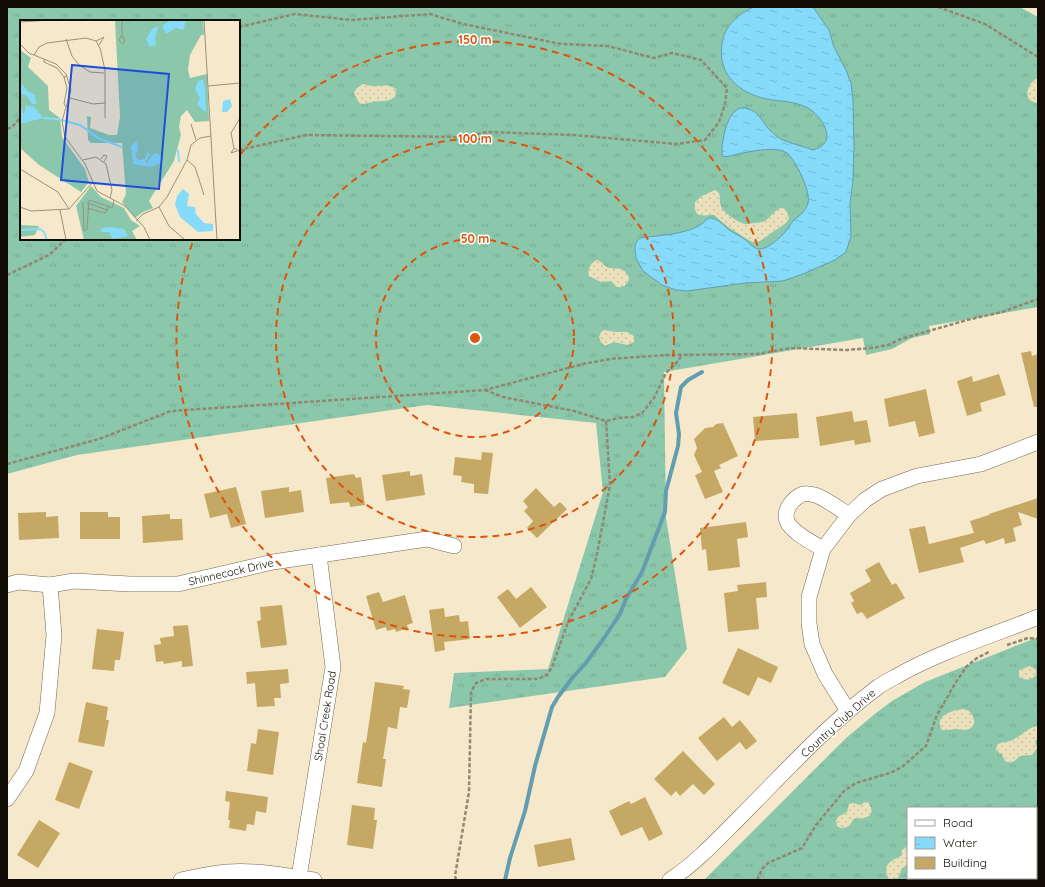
<svg xmlns="http://www.w3.org/2000/svg" width="1045" height="887" font-family="Quicksand,sans-serif">
<style>
.grass{fill:url(#grass-tufts);fill-rule:evenodd}
.sand{fill:url(#sand-dots)}
.water{fill:url(#water-ripples);stroke:#629db0}
.lines{fill:none;stroke-linecap:round;stroke-linejoin:round}
.stream{stroke:#629db0;stroke-width:4}
.building{fill:#c5a864}
.minor-casing{stroke:#73674c;stroke-width:16}
.path{stroke:#918873;stroke-width:2.5;stroke-dasharray:4 2;stroke-linecap:butt}
.minor{stroke:#fff;stroke-width:15}
.ring{fill:none;stroke:#dd550c;stroke-width:2;stroke-dasharray:7 5}
.labels{text-anchor:middle;stroke-width:3;stroke-linejoin:round;paint-order:stroke}
.street-label{font-size:11px;fill:#110d04;stroke:#fff}
.inset-river{fill:none;stroke:#85dbf9;stroke-width:2}
.inset-road{fill:none;stroke:#9a917b;stroke-width:1}
.view{fill:#1d4ed8;fill-opacity:0.15;stroke:#1d4ed8;stroke-width:2}
.inset-edge{fill:none;stroke:#110d04;stroke-width:2}
.centre{fill:#dd550c;stroke:#fff;stroke-width:2}
.ring-label{font-size:12px;text-anchor:middle;font-weight:bold;fill:#dd550c;stroke:#fff;stroke-width:3;stroke-linejoin:round;paint-order:stroke}
</style>
<defs>
<pattern id="grass-tufts" width="24" height="20" patternUnits="userSpaceOnUse"><rect width="24" height="20" fill="#8bc8ab"/><path d="M3 7l-1-3M5 7V3M7 7l1-3M15 17l-1-3M17 17v-4M19 17l1-3" fill="none" stroke="#77ab92"/></pattern>
<pattern id="sand-dots" width="8" height="8" patternUnits="userSpaceOnUse"><rect width="8" height="8" fill="#eae0bb"/><path d="M2 2h.1M6 6h.1" fill="none" stroke="#c8bf9f" stroke-width="1.8" stroke-linecap="round"/></pattern>
<pattern id="water-ripples" width="26" height="14" patternUnits="userSpaceOnUse"><rect width="26" height="14" fill="#85dbf9"/><path d="M2 4q2-2 4 0t4 0M15 11q2-2 4 0t4 0" fill="none" stroke="#72bbd4"/></pattern>
</defs>
<rect width="100%" height="100%" fill="#f6e9cb"/>
<g class="grass">
<path d="M7 7H1020L1038 17V307L929 326 930 334 912 338 892 349 866 355 863 338 664 372 666 518 687 649 665 677 449 708 454 673 548 669 603 492 596 423 427 405 77 455 7 474ZM21 21H239V239H21Z"/>
<path d="M1038 637V880H704L846 738 876 713 892 701 925 682ZM908 808H1036V878H908Z"/>
</g>
<g class="sand">
<path d="M1038 78V103C1023 102 1026 87 1034 80Z"/>
<path d="M363 84C367 84 369 86 373 86 383 87 386 82 396 89L395 97C387 103 380 100 372 102 367 103 364 105 359 103L354 93 357 88Z"/>
<path d="M715 190C723 194 718 200 721 206 723 213 739 223 745 224 748 224 762 222 763 222 772 218 783 195 789 218L786 223 760 241 756 242H752L728 227 714 215C703 215 693 219 695 202L702 196Z"/>
<path d="M597 260C602 261 603 265 607 267 617 271 623 264 629 278 628 284 624 288 617 287L611 281 601 282 589 276C587 270 591 262 597 260Z"/>
<polygon points="604,330 615,332 627,332 634,336 634,342 627,345 614,342 605,346 601,342 599,337 601,332"/>
<path d="M1030 666 1036 670V675C1032 680 1025 681 1019 677V670Z"/>
<path d="M965 709C973 711 979 725 969 729 964 731 960 729 956 729 951 729 947 731 942 730 933 715 953 710 965 709Z"/>
<path d="M1038 726V738L1035 741 1037 748 1032 755 1020 756C1015 760 1013 765 1005 761L1002 755 996 750V748L998 744C1002 742 1006 742 1010 741 1019 738 1028 727 1038 726Z"/>
<path d="M865 802H868C877 815 867 820 855 818 848 824 853 827 841 828L837 826 836 821 838 817 847 812 849 804 853 803 860 805Z"/>
<path d="M908 846V865L902 868 898 878 889 879C882 866 889 861 901 856L902 850Z"/>
</g>
<path class="water" d="M754 7H813L829 30 834 47 846 70 851 83 853 100 854 147 853 180 850 204 851 236 846 252 835 260 803 274 783 281 745 283 687 291 676 290 662 285 643 271 636 258 635 251V245L637 241 640 238C659 235 695 235 708 218 718 218 721 223 728 229 733 233 739 235 744 239 749 242 752 248 759 249 767 250 781 237 786 231 789 228 790 224 793 221 799 216 806 211 808 203 811 191 796 161 787 153 778 146 753 151 743 153 735 154 729 158 722 156 721 140 729 95 753 111 760 115 762 121 767 127 771 132 776 136 781 139 791 144 803 146 813 150 840 143 822 115 806 107 792 100 774 102 759 97 734 89 718 71 722 44 724 26 738 14 754 7Z"/>
<g class="lines">
<polyline class="stream" points="505,880 510,858 525,811 535,766 552,707 558,697 573,677 585,664 604,638 620,614 626,599 642,572 665,512 666,491 678,446 679,434 676,413 681,387 688,380 702,372"/>
</g>
<g class="building">
<polygon points="1031,351 1032,356 1038,354 1038,407 1034,407 1021,353"/>
<polygon points="999,374 1006,395 980,403 982,411 967,416 957,381 972,376 973,382"/>
<polygon points="926,389 935,433 919,437 915,421 889,427 884,399"/>
<polygon points="852,411 854,422 867,420 871,442 855,445 854,440 820,446 816,417"/>
<polygon points="797,413 799,438 755,441 753,417"/>
<polygon points="723,423 738,456 719,465 721,468 714,471 723,492 705,499 695,475 702,472 694,455 697,448 694,439 705,428 713,427 716,424"/>
<polygon points="482,452 493,453 488,494 474,493 474,484 461,482 462,476 453,475 455,457 481,460"/>
<polygon points="410,471 410,476 422,474 425,495 386,501 382,475"/>
<polygon points="354,474 356,478 361,477 365,505 350,507 349,502 330,504 326,478"/>
<polygon points="236,487 246,524 231,528 227,514 210,518 204,494"/>
<polygon points="289,487 289,492 301,490 304,512 265,518 261,491"/>
<polygon points="536,488 554,507 560,502 567,509 537,538 527,528 533,521 524,511 528,507 523,501"/>
<polygon points="1038,498 1038,519 1018,512 1022,525 1013,528 1016,541 1005,544 1004,538 986,544 984,540 960,548 964,562 919,573 909,529 925,526 929,544 974,533 970,521 989,515 989,514"/>
<polygon points="46,512 46,517 58,516 59,538 19,540 18,513"/>
<polygon points="80,512 108,512 108,517 120,517 120,539 80,539"/>
<polygon points="170,514 170,519 182,519 183,540 143,543 142,516"/>
<polygon points="746,522 748,537 737,539 740,567 708,571 706,549 702,550 700,528"/>
<polygon points="879,562 892,585 896,583 905,598 867,619 862,612 857,614 851,603 854,601 850,593 871,581 865,570"/>
<polygon points="766,582 767,597 756,598 759,629 728,632 724,593 738,591 737,585"/>
<polygon points="531,587 547,607 520,628 497,597 508,589 516,599"/>
<polygon points="379,592 383,602 405,595 413,623 407,625 408,628 396,632 395,629 387,631 386,627 376,630 366,596"/>
<polygon points="282,605 287,645 261,648 257,621 261,620 260,607"/>
<polygon points="444,608 445,617 459,615 460,622 468,621 470,639 444,642 445,650 435,652 429,610"/>
<polygon points="188,625 193,666 182,667 182,661 164,664 163,661 156,662 154,645 161,644 160,638 174,636 173,626"/>
<polygon points="97,629 124,632 120,660 115,660 114,671 92,669"/>
<polygon points="738,648 778,667 771,683 758,677 749,696 722,683"/>
<polygon points="288,669 289,683 280,684 281,698 274,698 275,706 257,707 255,683 247,684 246,672"/>
<polygon points="375,682 404,686 403,689 410,690 407,708 400,707 397,729 388,727 383,759 386,759 382,787 357,783 363,742 366,743"/>
<polygon points="86,702 108,707 106,720 109,720 104,747 78,742"/>
<polygon points="724,717 732,727 740,720 757,741 746,750 740,742 717,761 698,738"/>
<polygon points="258,729 279,732 273,775 247,771 251,743 256,744"/>
<polygon points="683,751 715,784 704,795 693,784 680,796 676,791 671,796 654,779"/>
<polygon points="69,762 93,771 79,809 55,800"/>
<polygon points="226,791 268,797 266,813 256,811 254,825 247,824 246,831 229,828 230,820 228,820 230,802 225,801"/>
<polygon points="645,797 663,834 649,841 642,827 621,836 609,811 629,801 631,804"/>
<polygon points="352,805 375,808 374,820 377,820 373,849 347,845"/>
<polygon points="39,820 60,833 38,868 17,855"/>
<polygon points="571,838 575,860 538,867 534,845"/>
</g>
<g class="lines">
<defs>
<g id="minor">
<path d="M823 549C813 543 791 532 787 521 783 510 793 498 803 494 806 493 811 494 815 495 823 497 841 510 849 515"/>
<polyline points="7,585 18,582 50,585 74,581 130,584 178,584 273,562 427,539 454,546"/>
<polyline points="848,711 825,674 812,644 809,623 809,597 823,549 849,515 865,500 882,489 917,476 981,464 1038,442"/>
<polyline points="7,799 26,771 47,713 54,635 50,585"/>
<polyline points="299,877 333,667 319,555"/>
<path d="M181 880C196 877 212 873 227 872 256 870 285 875 314 880"/>
<path d="M670 880C696 863 718 839 740 817 784 773 827 725 878 687 886 681 896 677 904 672 947 649 994 635 1038 617"/>
</g>
</defs>
<use href="#minor" class="minor-casing"/>
<g class="path">
<polyline points="938,7 985,24 1038,57"/>
<polyline points="239,27 295,14 351,20 430,14 463,24 561,44 608,46 654,58 672,53 701,60 727,88 725,104 719,122 705,140 676,144 574,135 488,132 461,137 306,135 239,150"/>
<polyline points="7,129 12,127 21,117"/>
<polyline points="7,275 49,255 66,239"/>
<polyline points="485,390 503,397 574,411 606,421 619,418 633,417 642,413 654,398 666,373 678,361 682,355"/>
<polyline points="7,464 99,439 171,411 485,390 583,364 610,359 666,355 757,354 791,348 846,350 872,348 888,345 901,339 967,320 1002,312 1038,299"/>
<polyline points="1007,645 1028,638 1038,639"/>
<polyline points="1036,850 1038,847"/>
<polyline points="456,880 455,876 469,792 471,692 476,683 486,679 538,679 547,675 552,667 568,622 591,579 597,554 610,485 606,421"/>
<polyline points="757,880 762,869 768,863 802,848 816,825 844,791 856,783 890,773 902,767 926,746 937,715 956,682 967,666 977,658 989,652"/>
<polyline points="1023,880 1023,878"/>
</g>
<use href="#minor" class="minor"/>
</g>
<g class="ring">
<circle cx="475" cy="338" r="99"/>
<circle cx="475" cy="338" r="199"/>
<path d="M240 155A298 298 0 1 1 193 241"/>
</g>
<g class="labels">
<g class="street-label">
<text transform="translate(231 572) rotate(-13)" y="4">Shinnecock Drive</text>
<text transform="translate(325 716) rotate(-81)" y="4">Shoal Creek Road</text>
<text transform="translate(838 723) rotate(-42)" y="4">Country Club Drive</text>
</g>
</g>
<g transform="translate(20 20)">
<rect width="220" height="220" fill="#f6e9cb"/>
<path d="M95 0H183L184 15H181L170 35 168 50 170 58 187 54 189 101 175 102 167 90 161 96 159 107 161 115 154 141 129 181 133 188 123 192 115 198 102 182 106 174 102 123H71L68 120 67 96 71 97 70 108 89 115H97L100 97ZM0 30 11 38 8 47 28 66 29 90 40 98 42 117 65 149 69 162 61 172 19 145 0 128ZM71 166 81 177 104 188 111 200 120 206 112 211 117 220H64L56 186Z" fill="#8bc8ab"/>
<path d="M0 205 19 206 15 215 0 217Z" fill="#8bc8ab"/>
<path d="M151 0 166 1 163 10 156 8 146 14 142 6ZM138 6 135 18 136 25 130 27 126 19 132 9ZM183 60 185 67 186 93 177 84 180 78 175 70 178 61ZM0 61 7 71 15 75 16 84H12L7 76 0 73ZM210 79 212 86 207 92H202L203 81ZM6 85 14 87 23 98 0 104V86L4 95ZM117 121 118 130 115 135 118 140 125 139 127 132 130 134 125 142 127 143 133 134 137 133 141 137V143L130 147 113 144 111 126ZM163 169 169 174 167 186 175 187 176 194 184 203 193 204V211L178 212 160 197 155 185 157 176ZM91 207 104 209 108 216 93 219 89 212H80L82 208Z" fill="#85dbf9"/>
<path class="inset-river" d="M23 98 37 99 60 105 80 119 102 127M158 130 159 142M0 210 20 209 24 212 27 220"/>
<path class="inset-road" d="M102 0V15L105 22 103 24 99 20 102 15M184 0 197 220M0 2 30 0M46 19 52 36 59 45 70 52 84 53M76 21 84 17 79 25M0 24 9 33 36 44 46 54 51 70 42 101 45 117 65 144 77 171 105 186 124 207 130 220M14 35 19 27 27 23 66 18 76 21 80 28 85 50V98M24 39V42L37 48 44 57 47 56M44 57 47 68 44 84 46 87M188 66 220 63M50 78 73 84 85 83M220 98 211 113 214 128 220 132M171 104 176 120M214 128 211 133 217 131M81 139 84 135 87 136 84 142M63 140 76 137 86 144 92 170 90 178M167 140 175 147 184 175M0 149 38 172 49 189M63 182 64 211 67 209 69 180 88 186M67 183 87 190 88 186 92 188 94 180M0 187 11 191 49 189 72 163M139 187 149 206 165 220M67 188 85 193 87 190M40 190 46 220M116 201 123 194 139 187 147 177 167 140 171 125 180 118 191 116"/>
<path class="view" d="M52 45 149 54 139 169 41 160Z"/>
<rect width="220" height="220" class="inset-edge"/>
</g>
<circle cx="475" cy="338" r="6" class="centre"/>
<g class="ring-label">
<text x="475" y="44">150 m</text>
<text x="475" y="143">100 m</text>
<text x="475" y="243">50 m</text>
</g>
<rect width="1045" height="887" fill="none" stroke="#110d04" stroke-width="16"/>
<rect x="907" y="807" width="130" height="72" fill="#ffffff" stroke="#a09e9b"/>
<rect x="915" y="820" width="20" height="6" fill="#ffffff" stroke="#a09e9b"/>
<text x="943" y="827" font-size="12" fill="#110d04">Road</text>
<rect x="915" y="837" width="20" height="12" fill="url(#water-ripples)" stroke="#a09e9b"/>
<text x="943" y="847" font-size="12" fill="#110d04">Water</text>
<rect x="915" y="857" width="20" height="12" fill="#c5a864" stroke="#a09e9b"/>
<text x="943" y="867" font-size="12" fill="#110d04">Building</text>
</svg>
